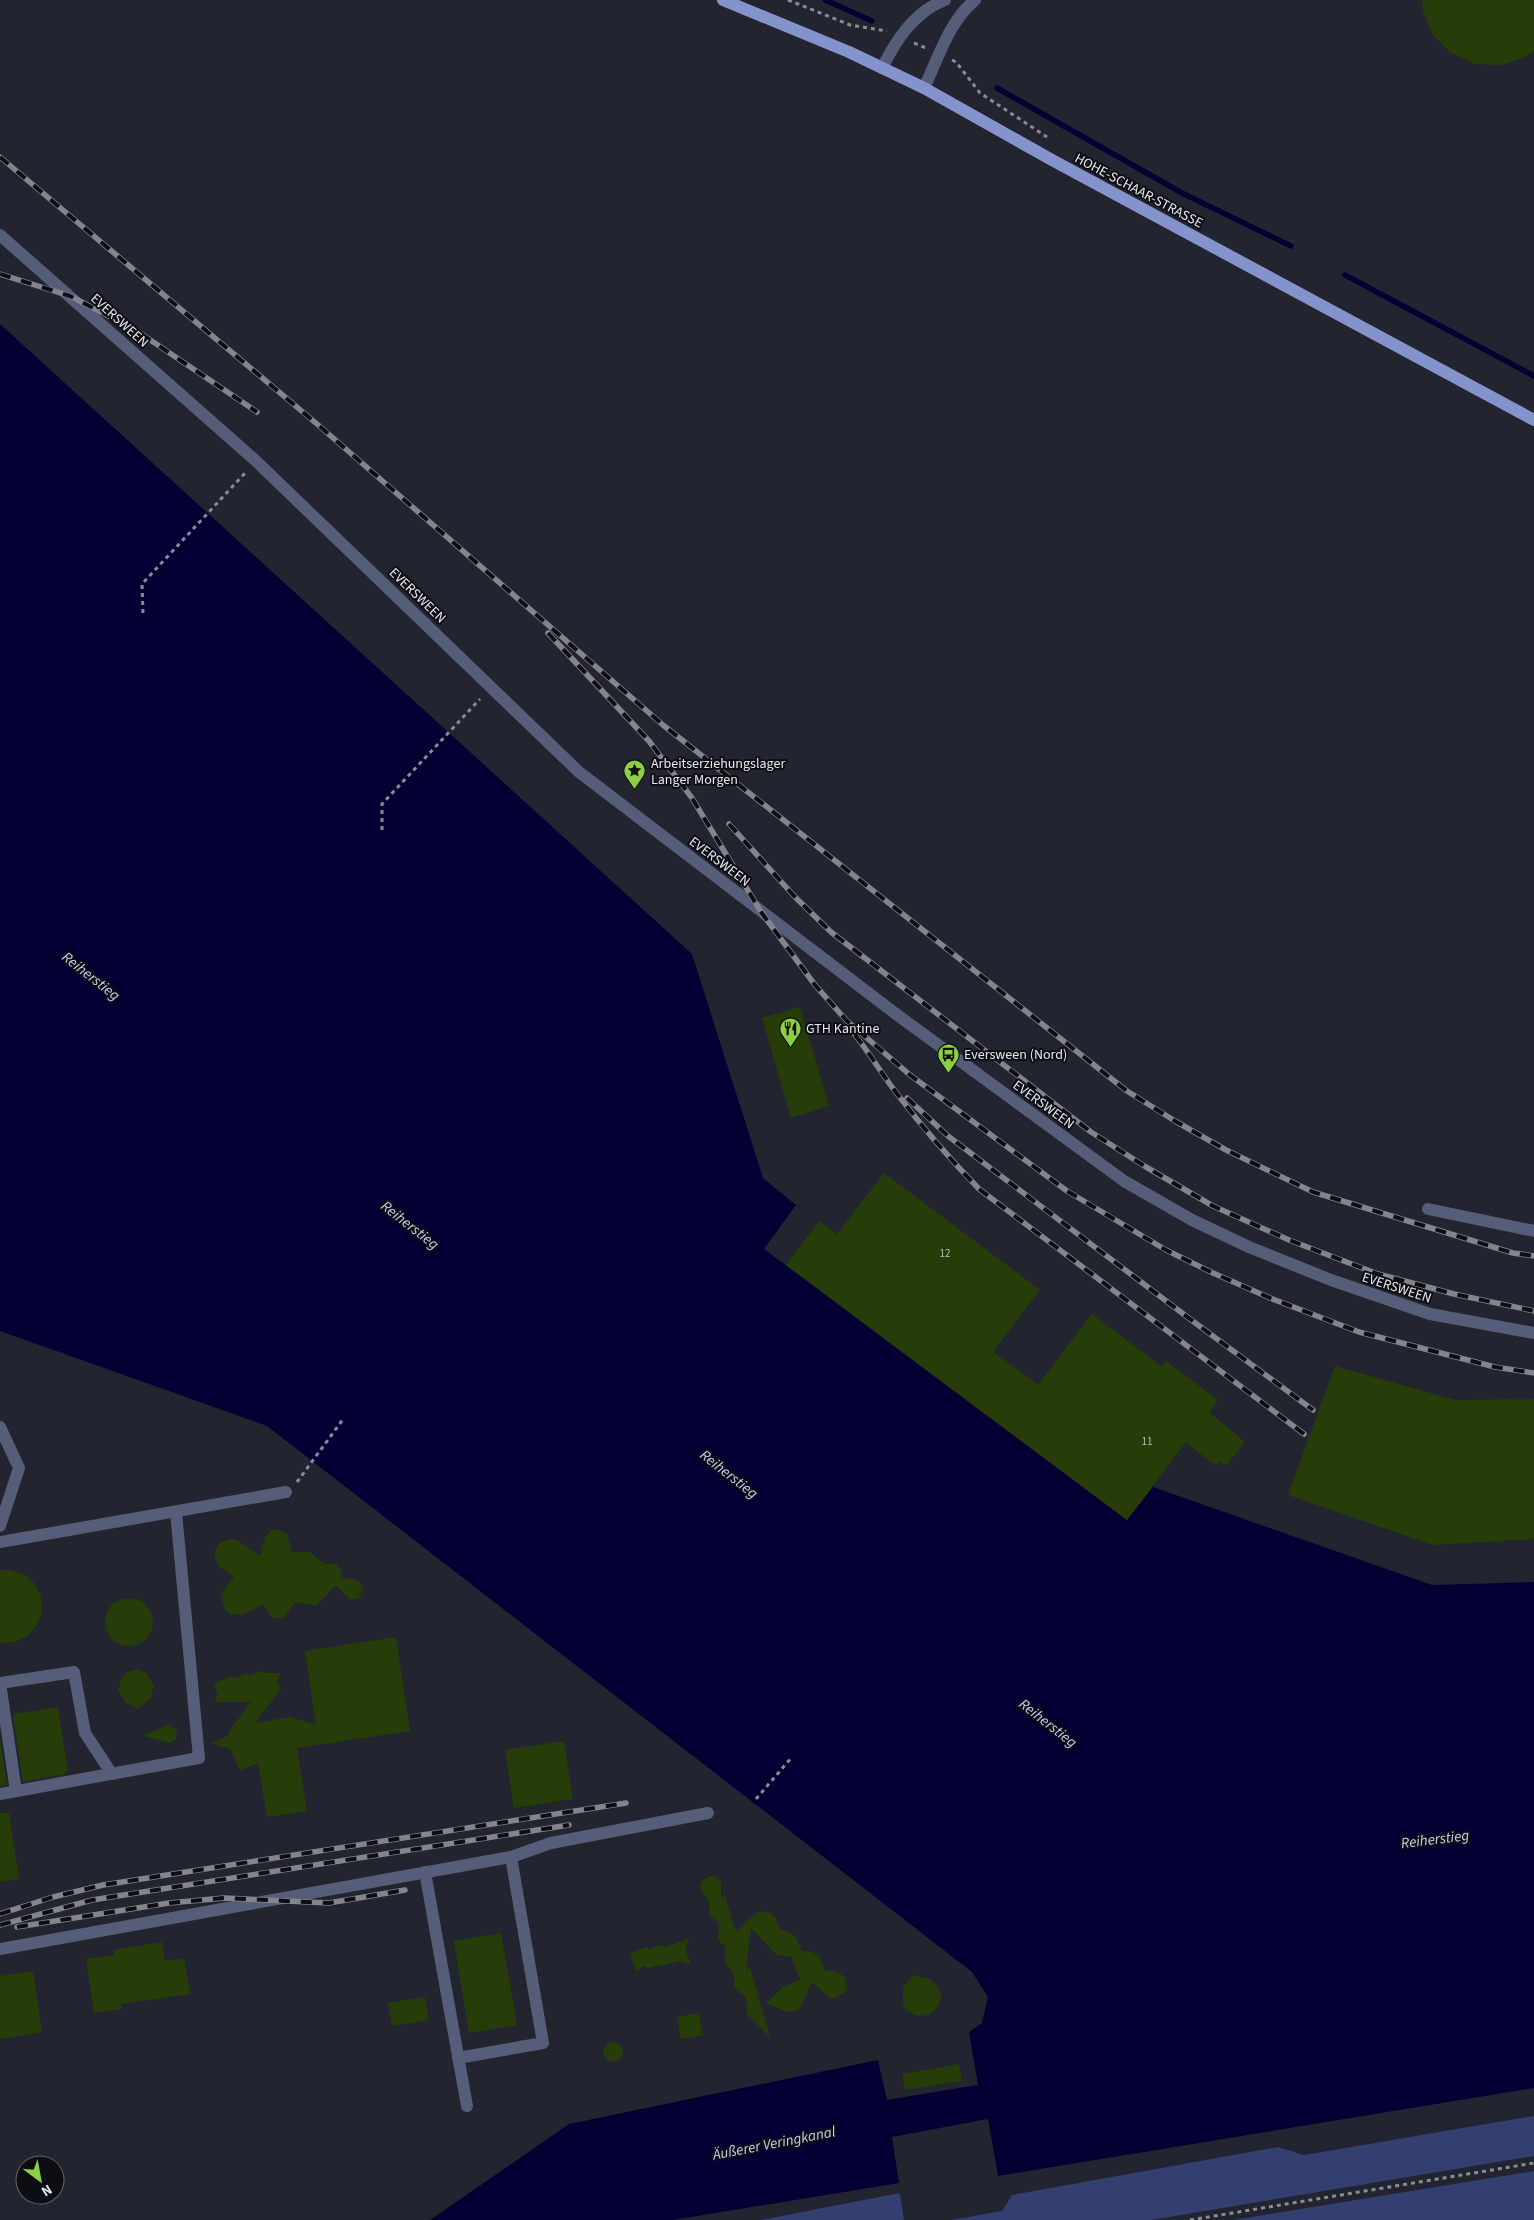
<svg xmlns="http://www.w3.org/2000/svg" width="1534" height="2220" font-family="'Source Sans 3',sans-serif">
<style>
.green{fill:#333e71}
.water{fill:#050033}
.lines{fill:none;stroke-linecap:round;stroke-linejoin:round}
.stream{stroke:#050033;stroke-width:5.5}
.building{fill:#263d0a}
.path{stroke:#8a8c94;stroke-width:3;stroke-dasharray:4 4;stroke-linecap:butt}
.minor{stroke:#555d78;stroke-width:12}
.major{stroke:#8493cb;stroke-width:12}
.rail-casing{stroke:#82858d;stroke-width:5.5}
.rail{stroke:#0d0e13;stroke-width:4;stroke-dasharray:11;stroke-linecap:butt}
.labels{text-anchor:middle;stroke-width:4;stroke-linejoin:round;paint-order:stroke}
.number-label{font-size:11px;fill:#b6bdb5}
.street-label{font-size:14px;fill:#e6e8ee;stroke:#0d0e13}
.poi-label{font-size:14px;fill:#e6e8ee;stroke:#0d0e13;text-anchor:start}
.water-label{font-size:15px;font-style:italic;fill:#c4cef3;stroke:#0d0e13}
</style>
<rect width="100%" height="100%" fill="#22252f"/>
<g class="green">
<polygon points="1534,2116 1534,2156 1151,2220 951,2220 1002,2211 1012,2195 1278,2147 1304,2155"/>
<polygon points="1534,2171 1534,2220 1233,2220"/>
<polygon points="900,2193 904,2220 761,2220"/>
</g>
<polygon class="water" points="0,324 692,954 763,1178 796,1205 764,1249 1127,1520 1153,1487 1432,1585 1534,1582 1534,2088 998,2176 988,2119 892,2137 899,2183 673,2220 430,2220 569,2124 878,2060 887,2100 978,2085 969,2032 982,2023 988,1997 972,1972 267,1426 0,1331"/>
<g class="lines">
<g class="stream">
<polyline points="825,0 872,21"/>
<polyline points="997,88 1182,193 1291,246"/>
<polyline points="1345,275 1534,376"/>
</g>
</g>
<g class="building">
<polygon points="1422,0 1534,0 1534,51 1526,57 1502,65 1475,64 1451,53 1433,35 1423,11"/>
<polygon points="800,1007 829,1106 791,1118 762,1018"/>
<polygon points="884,1173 1040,1290 993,1352 1038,1385 1092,1314 1162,1367 1166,1361 1218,1400 1209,1412 1245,1442 1226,1466 1220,1461 1216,1466 1186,1442 1127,1520 786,1265 819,1221 837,1234"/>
<polygon points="1335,1366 1455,1400 1534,1399 1534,1539 1433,1545 1288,1495"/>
<polygon points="272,1530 278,1530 287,1534 292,1552 310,1552 324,1564 336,1564 341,1569 342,1578 356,1580 362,1585 363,1589 360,1596 357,1599 349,1599 336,1585 316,1606 295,1602 283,1619 272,1617 263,1604 243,1615 231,1614 225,1610 221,1597 223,1591 234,1577 219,1566 214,1555 216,1549 219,1543 231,1539 237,1540 260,1556 265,1537"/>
<polygon points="0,1570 10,1570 24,1574 35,1584 41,1597 42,1611 37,1625 28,1636 15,1642 0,1643"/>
<circle cx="129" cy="1622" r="24"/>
<polygon points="396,1637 410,1731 297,1748 307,1811 267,1817 258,1763 240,1770 230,1749 210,1743 228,1736 230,1730 251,1702 215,1702 218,1693 213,1684 233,1676 238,1678 244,1674 250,1675 262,1671 265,1673 281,1673 277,1682 281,1689 255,1723 290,1717 316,1725 305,1651"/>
<polygon points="138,1669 147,1674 154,1686 150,1699 138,1709 125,1702 118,1690 122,1677 127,1672"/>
<polygon points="58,1707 68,1773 23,1782 13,1714"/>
<polygon points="169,1724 177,1731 176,1739 170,1743 143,1736"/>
<polygon points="0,1738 7,1785 0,1786"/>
<polygon points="564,1741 573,1799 514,1808 505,1750"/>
<polygon points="0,1813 9,1813 19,1879 0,1882"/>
<polygon points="710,1876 714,1876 721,1882 721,1895 723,1899 724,1892 736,1932 756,1913 761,1911 771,1913 775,1917 780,1930 788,1931 796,1937 802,1951 811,1951 820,1957 825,1971 836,1971 845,1977 847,1987 845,1992 836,1998 830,1998 812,1982 801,2006 797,2010 787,2012 766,2003 783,1987 800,1980 791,1957 777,1955 751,1928 746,1968 747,1970 750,1968 770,2037 747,2014 746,1997 734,1988 734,1976 725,1962 726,1947 718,1940 719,1923 709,1915 709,1902 700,1888 703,1880"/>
<polygon points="501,1933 517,2025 469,2033 454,1941"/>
<polygon points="689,1939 685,1950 692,1965 679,1961 661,1966 657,1965 648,1968 644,1966 636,1971 630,1953 646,1947 650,1949 658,1945 664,1947"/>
<polygon points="162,1942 165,1961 184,1958 190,1994 121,2004 122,2009 94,2013 86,1959 114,1955 113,1950"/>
<polygon points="33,1971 42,2032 0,2039 0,1976"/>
<polygon points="913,1975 930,1979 940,1990 941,1998 939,2005 934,2011 928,2015 920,2016 913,2014 906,2010 903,2003 903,1988"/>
<polygon points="425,1997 429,2020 392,2026 388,2003"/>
<polygon points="699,2013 703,2035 681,2039 677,2017"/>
<circle cx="613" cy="2052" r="10"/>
<polygon points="959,2064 962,2081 905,2090 902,2074"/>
</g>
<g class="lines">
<g class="path">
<polyline points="788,0 850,25 887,31"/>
<polyline points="914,43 926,48"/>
<polyline points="952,60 956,62 980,93 1047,137"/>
<polyline points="143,613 142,584 246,472"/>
<polyline points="382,830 382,804 480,699"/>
<polyline points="297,1482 344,1418"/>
<polyline points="756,1799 792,1757"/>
<polyline points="1190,2220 1534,2163"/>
</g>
<g class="minor">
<path d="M882 68C896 40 914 12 945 0"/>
<path d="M924 88C938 59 949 21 975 0"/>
<polyline points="0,235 256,461 579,772 896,1014 1124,1181 1192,1220 1249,1247 1331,1280 1430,1314 1534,1333"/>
<polyline points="1428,1209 1534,1231"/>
<polyline points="0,1427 19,1468 0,1526"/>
<polyline points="0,1542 286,1492"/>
<polyline points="16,1791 0,1683 74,1672 85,1733 112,1774"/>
<polyline points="0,1794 199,1758 176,1512"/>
<polyline points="425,1872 467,2106"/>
<polyline points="0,1949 511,1857 551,1843 708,1813"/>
<polyline points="458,2058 543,2043 511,1857"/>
</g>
<polyline class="major" points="723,0 849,52 924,88 1052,160 1534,420"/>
<defs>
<g id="rail">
<polyline points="0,157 317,424 663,725 1127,1091 1175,1121 1226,1150 1313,1192 1513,1253 1534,1256"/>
<polyline points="0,274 70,296 134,329 257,412"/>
<polyline points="548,633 649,741 692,798 761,912 815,985 846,1020 910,1075 1067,1191 1166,1250 1213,1273 1270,1298 1359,1332 1495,1367 1534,1373"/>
<polyline points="729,824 795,897 831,932 1091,1132 1146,1167 1213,1206 1289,1240 1378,1274 1454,1294 1534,1311"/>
<path d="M855 1035C871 1055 883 1076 898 1095 923 1128 950 1159 979 1189L1304 1434"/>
<polyline points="907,1098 948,1136 1194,1322 1313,1410"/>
<polyline points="0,1914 53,1897 103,1885 626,1803"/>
<polyline points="0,1925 92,1900 569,1825"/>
<polyline points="17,1927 169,1903 224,1898 329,1903 405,1890"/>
</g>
</defs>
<use href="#rail" class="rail-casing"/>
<use href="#rail" class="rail"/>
</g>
<defs>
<symbol id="sight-pin" viewBox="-11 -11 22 30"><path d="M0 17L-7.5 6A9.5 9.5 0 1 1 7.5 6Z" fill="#8dce44" stroke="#0d0e13"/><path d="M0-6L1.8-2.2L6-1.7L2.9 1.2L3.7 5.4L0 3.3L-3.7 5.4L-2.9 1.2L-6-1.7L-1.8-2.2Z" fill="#111"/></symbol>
<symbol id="restaurant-pin" viewBox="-11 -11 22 30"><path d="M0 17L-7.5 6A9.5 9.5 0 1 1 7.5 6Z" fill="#8dce44" stroke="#0d0e13"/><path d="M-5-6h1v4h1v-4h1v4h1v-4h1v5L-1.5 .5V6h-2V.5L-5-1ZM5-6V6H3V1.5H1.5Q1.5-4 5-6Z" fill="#111"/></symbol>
<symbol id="bus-pin" viewBox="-11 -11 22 30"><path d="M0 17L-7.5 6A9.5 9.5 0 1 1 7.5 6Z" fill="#8dce44" stroke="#0d0e13"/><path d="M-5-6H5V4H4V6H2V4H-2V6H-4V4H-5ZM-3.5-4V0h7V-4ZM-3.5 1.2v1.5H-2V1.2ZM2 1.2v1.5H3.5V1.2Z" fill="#111"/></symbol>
</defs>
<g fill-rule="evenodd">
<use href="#sight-pin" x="622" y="758" width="25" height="34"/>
<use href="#restaurant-pin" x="778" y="1016" width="25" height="34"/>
<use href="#bus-pin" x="936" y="1042" width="25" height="34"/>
</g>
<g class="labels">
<g class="number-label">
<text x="945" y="1257">12</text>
<text x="1147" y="1445">11</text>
</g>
<g class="street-label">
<text transform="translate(1139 190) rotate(28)" y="5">HOHE-SCHAAR-STRASSE</text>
<text transform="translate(120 320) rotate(42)" y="5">EVERSWEEN</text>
<text transform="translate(418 595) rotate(44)" y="5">EVERSWEEN</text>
<text transform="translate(720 861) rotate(37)" y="5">EVERSWEEN</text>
<text transform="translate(1044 1104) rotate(36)" y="5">EVERSWEEN</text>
<text transform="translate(1397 1287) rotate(18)" y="5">EVERSWEEN</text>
</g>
<g class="poi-label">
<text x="651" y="768">Arbeitserziehungslager<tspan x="651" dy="16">Langer Morgen</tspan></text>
<text x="806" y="1033">GTH Kantine</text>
<text x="964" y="1059">Eversween (Nord)</text>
</g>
<g class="water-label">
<text transform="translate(91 976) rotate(38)" y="5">Reiherstieg</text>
<text transform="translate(410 1225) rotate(38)" y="5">Reiherstieg</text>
<text transform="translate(729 1474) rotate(38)" y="5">Reiherstieg</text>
<text transform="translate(1048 1723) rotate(38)" y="5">Reiherstieg</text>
<text transform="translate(1435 1839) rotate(-7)" y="5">Reiherstieg</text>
<text transform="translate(774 2143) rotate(-11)" y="5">Äußerer Veringkanal</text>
</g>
</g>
<g transform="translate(40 2180) rotate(148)"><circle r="24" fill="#0d0e13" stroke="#64656b"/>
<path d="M0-4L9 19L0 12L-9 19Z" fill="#8dce44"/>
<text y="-8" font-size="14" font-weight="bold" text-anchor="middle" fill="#e6e8ee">N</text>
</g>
</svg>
